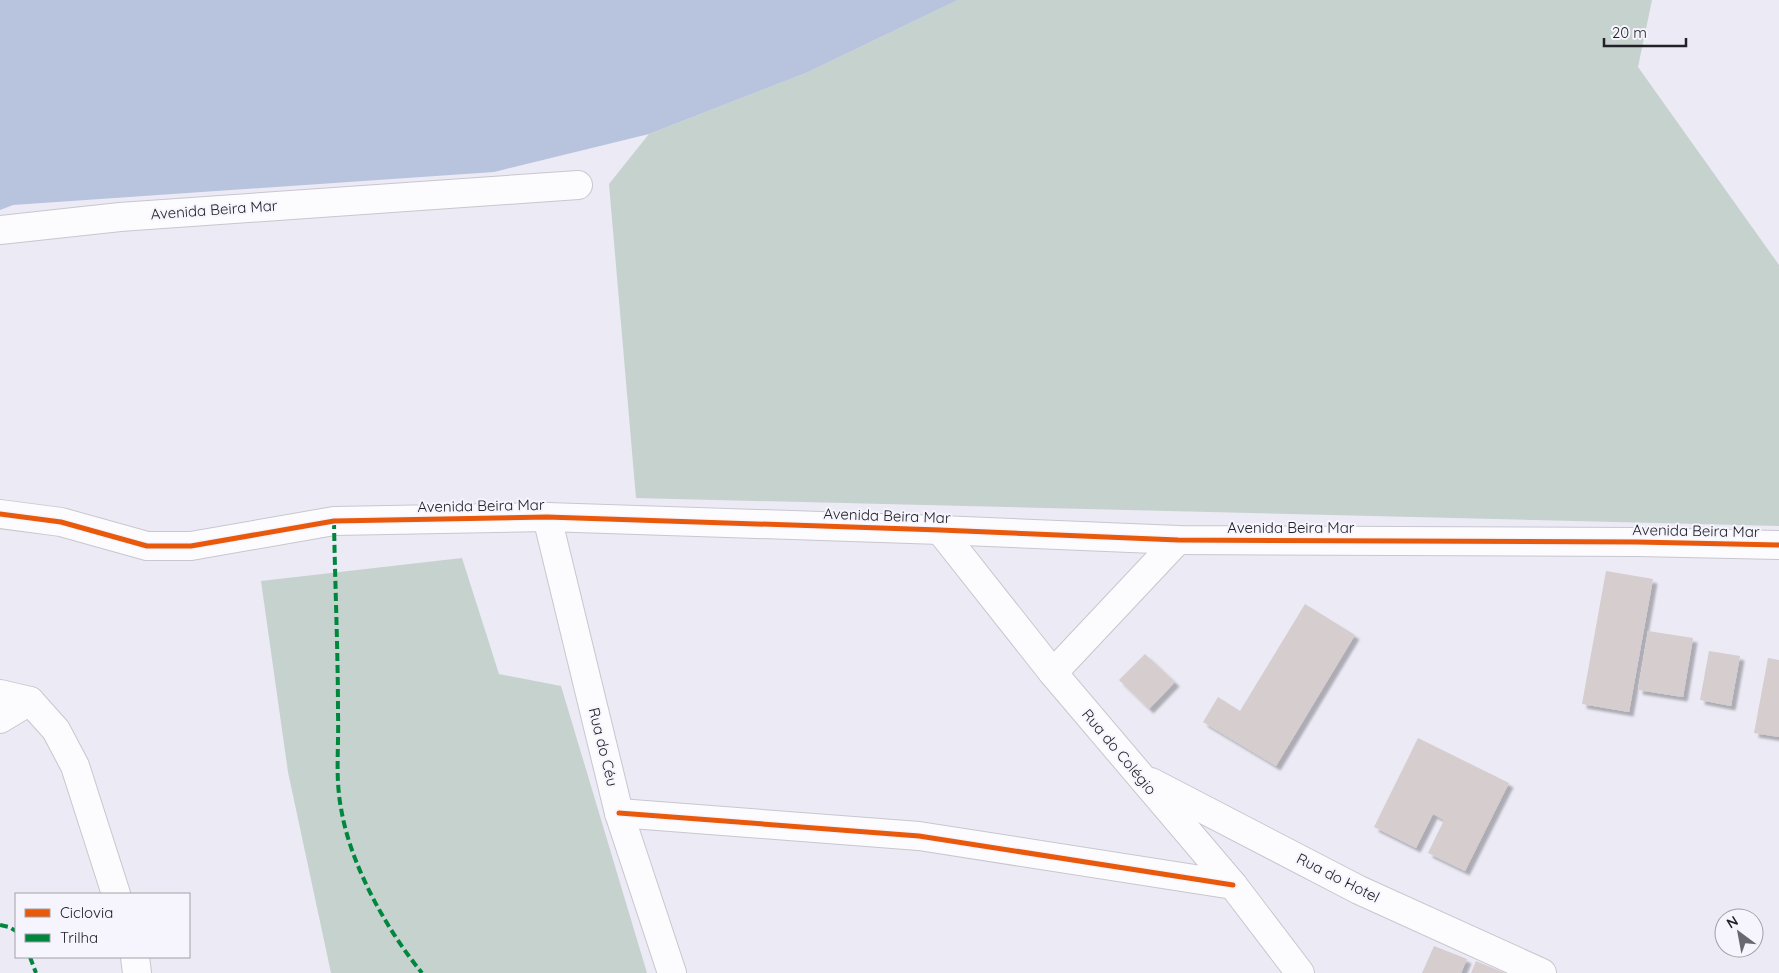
<svg xmlns="http://www.w3.org/2000/svg" width="1779" height="973" font-family="Quicksand,sans-serif">
<style>
.green{fill:#c6d2ce}
.water{fill:#b8c3dd}
.building{fill:#d5cdce;filter:url(#shadow)}
.lines{fill:none;stroke-linecap:round;stroke-linejoin:round}
.minor-casing{stroke:#c8c6cf;stroke-width:30}
.minor{stroke:#fcfcfe;stroke-width:28}
.quiet{stroke:#00873e;stroke-width:4;stroke-dasharray:8 4;stroke-linecap:butt}
.cycleway-casing{stroke:#f6f5fd;stroke-width:8}
.cycleway{stroke:#e8590c;stroke-width:5}
.labels{text-anchor:middle;stroke-width:4;stroke-linejoin:round;paint-order:stroke}
.street-label{font-size:15px;fill:#222128;stroke:#f6f5fd}
</style>
<defs>
<filter id="shadow"><feDropShadow dx="4.5" dy="4.5" stdDeviation="1" flood-color="#0004"/></filter>
</defs>
<rect width="100%" height="100%" fill="#eceaf5"/>
<g class="green">
<polygon points="958,0 1652,0 1638,67 1779,265 1779,526 636,498 609,184 649,134 806,73"/>
<polygon points="462,558 499,674 561,686 647,973 331,973 288,772 261,581"/>
</g>
<polygon class="water" points="0,0 958,0 806,73 649,134 494,172 13,205 0,210"/>
<g class="building">
<polygon points="1606,571 1653,579 1629,712 1582,704"/>
<polygon points="1305,604 1355,635 1276,766 1203,722 1218,697 1240,711"/>
<polygon points="1648,631 1693,638 1683,697 1638,690"/>
<polygon points="1709,651 1740,656 1731,706 1700,700"/>
<polygon points="1145,654 1175,682 1149,709 1119,680"/>
<polygon points="1768,658 1779,660 1779,737 1754,733"/>
<polygon points="1418,738 1509,783 1465,871 1428,853 1444,820 1433,814 1416,848 1374,827"/>
<polygon points="1434,946 1467,959 1461,973 1422,973"/>
<polygon points="1476,961 1505,973 1471,973"/>
</g>
<g class="lines">
<defs>
<g id="minor">
<polyline points="0,230 120,217 578,185"/>
<polyline points="0,514 61,522 147,546 191,546 334,521 547,517 940,530 1178,540 1637,542 1779,545"/>
<polyline points="547,517 619,813 672,973"/>
<polyline points="940,530 1053,673 1233,885 1300,973"/>
<polyline points="1053,673 1178,540"/>
<polyline points="0,694 30,701 56,730 75,766 116,894"/>
<polyline points="0,719 30,701"/>
<polyline points="1151,782 1359,890 1542,973"/>
<polyline points="619,813 919,836 1233,885"/>
<polyline points="135,957 137,973"/>
</g>
</defs>
<use href="#minor" class="minor-casing"/>
<use href="#minor" class="minor"/>
<g class="quiet">
<path d="M334 521C335 585 338 650 338 714 339 745 335 777 341 808 350 864 386 929 422 973"/>
<polyline points="0,925 9,927 16,931"/>
<polyline points="30,957 36,973"/>
</g>
<defs>
<g id="cycleway">
<polyline points="0,514 61,522 147,546 191,546 334,521 547,517 940,530 1178,540 1637,542 1779,545"/>
<polyline points="619,813 919,836 1233,885"/>
</g>
</defs>
<use href="#cycleway" class="cycleway-casing"/>
<use href="#cycleway" class="cycleway"/>
</g>
<g class="labels">
<g class="street-label">
<text transform="translate(214 210) rotate(-4)" y="5">Avenida Beira Mar</text>
<text transform="translate(481 506) rotate(-1)" y="5">Avenida Beira Mar</text>
<text transform="translate(887 516) rotate(2)" y="5">Avenida Beira Mar</text>
<text x="1291" y="533">Avenida Beira Mar</text>
<text transform="translate(1696 531) rotate(1)" y="5">Avenida Beira Mar</text>
<text transform="translate(603 747) rotate(76)" y="5">Rua do Céu</text>
<text transform="translate(1119 752) rotate(50)" y="5">Rua do Colégio</text>
<text transform="translate(1338 878) rotate(27)" y="5">Rua do Hotel</text>
</g>
</g>
<rect x="15" y="893" width="175" height="65" fill="#f6f5fd" stroke="#a1a0a8"/>
<rect x="25" y="909" width="25" height="8" fill="#e8590c" stroke="#a1a0a8"/>
<text x="60" y="918" font-size="15" fill="#222128">Ciclovia</text>
<rect x="25" y="934" width="25" height="8" fill="#00873e" stroke="#a1a0a8"/>
<text x="60" y="943" font-size="15" fill="#222128">Trilha</text>
<g transform="translate(1739 933) rotate(328)"><circle r="24" fill="#f6f5fd" stroke="#a1a0a8"/>
<path d="M0-4L9 19L0 12L-9 19Z" fill="#696770"/>
<text y="-8" font-size="14" font-weight="bold" text-anchor="middle" fill="#222128">N</text>
</g>
<path d="M1604 38v8h82v-8" fill="none" stroke="#222128" stroke-width="2.5"/>
<text x="1612" y="38" font-size="15" fill="#222128" stroke="#f6f5fd" stroke-width="4" paint-order="stroke">20 m</text>
</svg>
